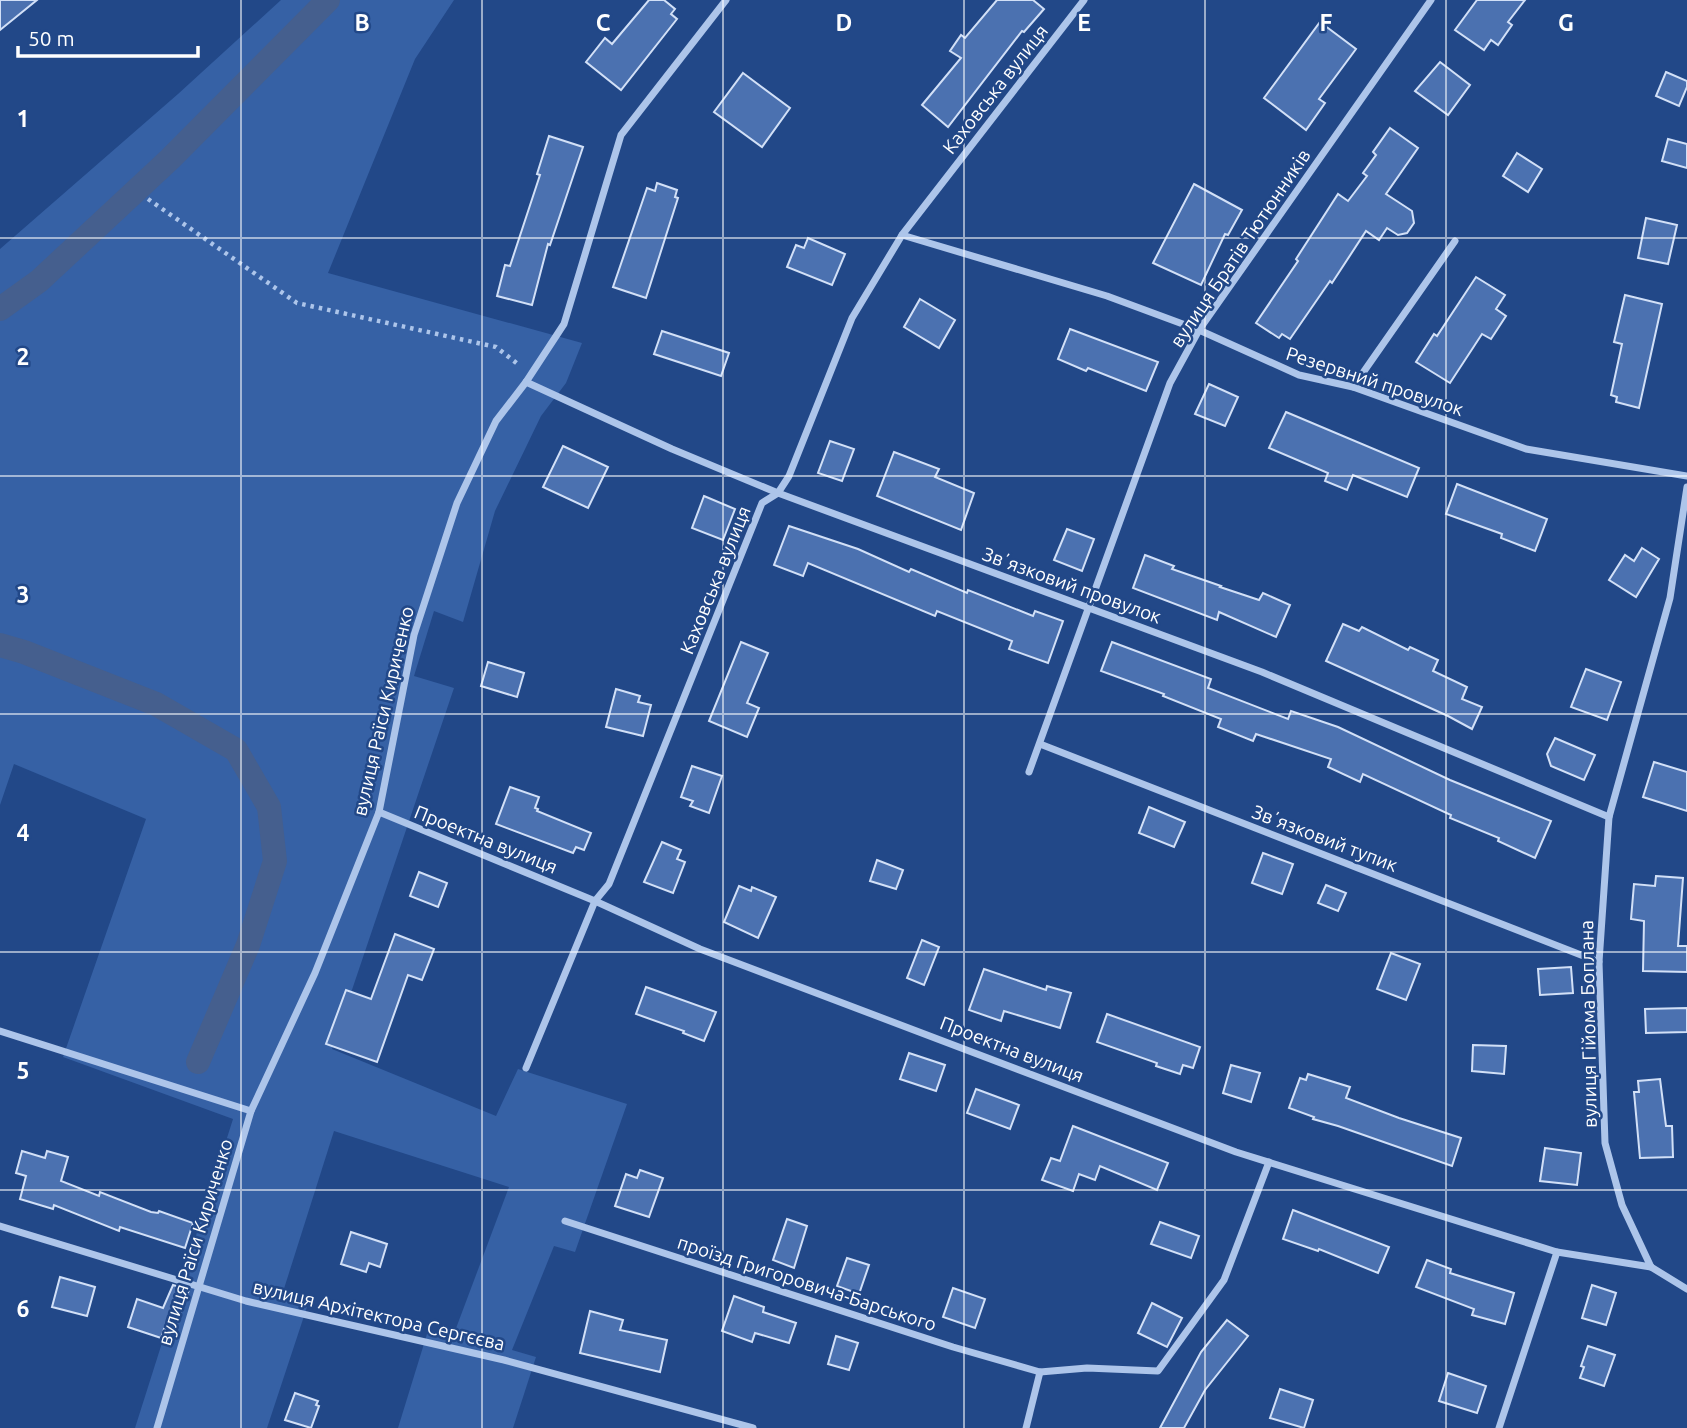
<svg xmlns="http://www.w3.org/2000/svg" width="1687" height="1428" font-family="Ubuntu,sans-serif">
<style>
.green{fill:#3661a5}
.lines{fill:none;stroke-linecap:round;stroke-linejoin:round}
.canal{stroke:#455f8e;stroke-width:24}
.building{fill:#4b71b0;stroke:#d2e0f7;stroke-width:2}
.path{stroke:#adc5ea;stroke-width:4.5;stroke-dasharray:3.5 5;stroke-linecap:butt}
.street{stroke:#adc5ea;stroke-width:7}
.grid{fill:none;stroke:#fff;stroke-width:2;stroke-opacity:0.55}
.labels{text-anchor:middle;stroke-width:5;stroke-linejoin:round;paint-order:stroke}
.street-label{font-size:19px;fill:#fff;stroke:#224888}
.grid-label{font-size:23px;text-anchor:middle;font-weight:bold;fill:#fff;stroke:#224888;stroke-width:5;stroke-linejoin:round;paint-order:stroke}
</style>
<rect width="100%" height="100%" fill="#224888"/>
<polygon class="green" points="281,0 454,0 415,59 328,273 582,343 566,383 541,416 495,511 463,622 434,611 414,676 454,688 332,1049 496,1116 518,1069 627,1104 575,1252 554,1246 512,1350 536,1357 513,1428 398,1428 427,1334 455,1331 509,1187 334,1131 282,1295 307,1307 267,1428 135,1428 233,1119 63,1057 146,819 14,764 0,805 0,249 178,94"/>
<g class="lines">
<g class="canal">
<polyline points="0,309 39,281 170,159 328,0"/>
<polyline points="0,645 24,652 156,704 236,750 269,807 275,861 248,945 198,1062"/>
</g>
</g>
<g class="building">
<polygon points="0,0 37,0 0,30"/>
<polygon points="649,0 664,0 675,9 671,14 677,19 621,90 586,62 605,38 612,44"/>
<polygon points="997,0 1033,0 1044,9 1024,32 1022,31 948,127 922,105 961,58 950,51 961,35 965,38"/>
<polygon points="1477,0 1525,0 1508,22 1512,25 1498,45 1491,40 1484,50 1455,30"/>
<polygon points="1320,22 1356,49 1319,99 1325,103 1306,130 1264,98"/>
<polygon points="1440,62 1470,85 1448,115 1415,91"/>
<polygon points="1666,72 1687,81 1687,87 1679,106 1656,96"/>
<polygon points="743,73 790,108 762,147 714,112"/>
<polygon points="1390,128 1418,148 1386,194 1412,211 1414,223 1407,233 1398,235 1387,228 1379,240 1366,231 1332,283 1330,281 1290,339 1282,334 1279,338 1256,323 1298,261 1296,259 1338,194 1348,201 1367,176 1363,173 1376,155 1373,152"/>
<polygon points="549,136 583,147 550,245 548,244 532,305 497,296 505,265 510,266 540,175 537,174"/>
<polygon points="1668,139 1687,144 1687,168 1662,161"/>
<polygon points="1517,153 1542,169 1528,192 1503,176"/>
<polygon points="657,183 677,190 675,197 678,198 646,298 613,287 647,188 655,191"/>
<polygon points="1194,184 1242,210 1228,235 1225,234 1201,285 1153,263"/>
<polygon points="1646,218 1677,225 1668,264 1638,258"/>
<polygon points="808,238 845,254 832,285 787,267 796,245 804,248"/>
<polygon points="1476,277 1505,295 1496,309 1506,316 1491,339 1482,334 1450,383 1416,362 1434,334 1437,336"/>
<polygon points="1625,295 1662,304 1639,408 1616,402 1617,397 1611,395 1622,344 1614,342"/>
<polygon points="920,299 955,320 939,348 904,327"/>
<polygon points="1070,329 1158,362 1146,391 1088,368 1086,371 1058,359"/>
<polygon points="662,331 729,353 721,376 654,354"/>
<polygon points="1209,384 1238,397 1225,426 1195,414"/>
<polygon points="1286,412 1419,468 1407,497 1353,475 1347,490 1325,481 1328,473 1269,448"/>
<polygon points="830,441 854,449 842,481 818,473"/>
<polygon points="563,446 608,467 588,508 543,487"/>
<polygon points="894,452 939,469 935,477 974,493 961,530 877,496"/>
<polygon points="1457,484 1547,519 1535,551 1501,538 1502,534 1446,514"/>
<polygon points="704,496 735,509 723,540 692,528"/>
<polygon points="789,526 858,549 909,572 911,569 967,593 968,590 1033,616 1035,611 1063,621 1048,663 1009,649 1012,641 937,611 935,616 808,563 803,576 774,565"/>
<polygon points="1067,529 1094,539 1082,571 1054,560"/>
<polygon points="1642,548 1659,559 1636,597 1609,580 1625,555 1634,561"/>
<polygon points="1145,555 1174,566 1172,569 1221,586 1220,587 1259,600 1263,593 1290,605 1276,637 1219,612 1217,620 1133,588"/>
<polygon points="1343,624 1359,631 1362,627 1408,650 1410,647 1438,660 1433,671 1467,687 1462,699 1482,707 1472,729 1448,716 1326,661"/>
<polygon points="741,642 768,653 747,703 759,708 747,737 709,721"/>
<polygon points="1112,642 1211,679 1208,688 1288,719 1291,711 1338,727 1450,780 1551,821 1535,858 1498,841 1499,838 1450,818 1451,815 1363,774 1360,782 1328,767 1331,759 1256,734 1253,741 1218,727 1221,719 1163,696 1164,694 1101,671"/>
<polygon points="488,662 524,673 517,697 481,686"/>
<polygon points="1586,669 1621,682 1607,720 1571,707"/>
<polygon points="616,689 640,696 638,702 651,705 643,736 606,727"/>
<polygon points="1555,738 1595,755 1584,780 1551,766 1547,754"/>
<polygon points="1654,762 1687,772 1687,811 1643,797"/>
<polygon points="692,766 722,776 709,813 690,806 693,801 681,797"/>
<polygon points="510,787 539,797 535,808 538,809 537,811 591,833 584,850 576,847 573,853 496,824"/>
<polygon points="1149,807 1185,822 1174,847 1139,833"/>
<polygon points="662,842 681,850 677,859 685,862 673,893 644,882"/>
<polygon points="1263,853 1293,864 1282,894 1252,883"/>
<polygon points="877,860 903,870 896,889 870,881"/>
<polygon points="419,872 447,883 438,907 410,896"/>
<polygon points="1656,876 1683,878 1678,946 1687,946 1687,972 1643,971 1644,921 1631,919 1634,884 1655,886"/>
<polygon points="1326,885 1346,893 1338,911 1318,903"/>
<polygon points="739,886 751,891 752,887 776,897 758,938 724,922"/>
<polygon points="395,934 434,949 422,980 408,975 377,1062 326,1044 346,990 371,999"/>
<polygon points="922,940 939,947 924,985 907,978"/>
<polygon points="1391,953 1420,964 1406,1000 1377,989"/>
<polygon points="1571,967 1573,993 1540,995 1538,969"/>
<polygon points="984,969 1046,990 1047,986 1071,993 1060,1028 1004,1011 1001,1021 969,1010"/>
<polygon points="646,987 716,1012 704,1041 683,1033 684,1031 636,1014"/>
<polygon points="1687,1008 1687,1032 1646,1033 1645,1009"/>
<polygon points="1107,1014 1200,1047 1193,1068 1183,1065 1180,1074 1156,1066 1157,1063 1097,1042"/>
<polygon points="1473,1045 1506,1046 1504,1074 1472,1071"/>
<polygon points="909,1053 945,1065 936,1091 900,1079"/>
<polygon points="1231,1065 1260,1073 1251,1102 1223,1093"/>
<polygon points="1308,1074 1350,1087 1346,1098 1399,1118 1461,1138 1452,1166 1338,1126 1313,1119 1314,1117 1289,1108 1300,1078 1306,1080"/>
<polygon points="1660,1079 1666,1126 1672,1126 1673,1157 1640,1158 1634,1092 1639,1092 1638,1081"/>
<polygon points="976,1089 1019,1105 1010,1129 967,1113"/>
<polygon points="1073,1126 1168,1163 1157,1190 1100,1166 1095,1180 1079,1174 1073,1191 1042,1180 1051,1158 1060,1161"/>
<polygon points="1545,1148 1581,1153 1577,1185 1540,1181"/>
<polygon points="22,1151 45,1158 47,1151 68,1157 61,1181 99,1196 100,1192 151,1212 158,1213 159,1211 193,1223 185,1248 120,1227 119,1231 54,1205 53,1209 20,1199 26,1176 16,1173"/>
<polygon points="640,1170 663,1178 649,1217 615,1206 626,1174 637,1178"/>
<polygon points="1293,1210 1389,1247 1378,1273 1319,1249 1318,1251 1283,1239"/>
<polygon points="787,1219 807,1226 794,1268 773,1260"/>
<polygon points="1160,1222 1199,1236 1191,1258 1151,1244"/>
<polygon points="351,1232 387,1244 380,1267 369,1263 366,1272 341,1264"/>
<polygon points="847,1258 869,1265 859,1294 837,1286"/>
<polygon points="1427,1260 1451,1269 1450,1273 1514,1293 1505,1324 1472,1315 1474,1309 1416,1287"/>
<polygon points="60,1277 95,1287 87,1316 52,1307"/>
<polygon points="173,1285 189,1290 173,1333 164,1329 161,1338 128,1327 137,1299 163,1308"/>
<polygon points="1592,1285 1616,1293 1606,1325 1582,1318"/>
<polygon points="953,1288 985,1299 975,1328 943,1317"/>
<polygon points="734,1296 764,1307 763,1312 796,1323 789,1343 755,1333 752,1342 722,1331"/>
<polygon points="1152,1303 1182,1318 1167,1347 1138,1333"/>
<polygon points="590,1311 623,1320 620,1330 667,1340 660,1372 580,1353"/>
<polygon points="1227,1320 1248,1336 1205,1390 1184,1428 1160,1428 1201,1352"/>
<polygon points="836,1336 858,1343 849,1370 828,1364"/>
<polygon points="1588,1346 1615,1355 1604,1386 1580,1378 1584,1367 1581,1366"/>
<polygon points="1448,1373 1486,1386 1477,1413 1439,1401"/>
<polygon points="1280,1389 1313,1400 1304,1428 1270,1418"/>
<polygon points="295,1393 318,1401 316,1405 319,1406 311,1428 285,1420"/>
</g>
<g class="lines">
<polyline class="path" points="148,199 297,303 496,347 519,365"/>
<g class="street">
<polyline points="902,235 1107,296 1199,330 1299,375 1353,387 1526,449 1687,476"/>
<polyline points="526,382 672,449 778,493 1262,672 1609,817"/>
<polyline points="1353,387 1455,241"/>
<polyline points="1687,487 1670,598 1609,817 1599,962 1605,1143 1622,1205 1651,1267 1687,1289"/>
<polyline points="1040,744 1599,962"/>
<polyline points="1029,772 1170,383 1199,330 1431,0"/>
<polyline points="379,812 595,901 700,949 1236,1152 1557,1252 1651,1267"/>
<polyline points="0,1031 251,1111"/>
<polyline points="526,1068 595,901 609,884 762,503 778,493 789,476 852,318 902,235 1084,0"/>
<polyline points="565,1221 953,1347 1040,1372 1087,1368 1158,1371 1224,1280 1269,1162"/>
<polyline points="0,1226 246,1301 504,1360 753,1428"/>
<polyline points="157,1428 251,1111 315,973 379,812 414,635 457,503 496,421 526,382 564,324 621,135 726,0"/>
<polyline points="1026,1428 1040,1372"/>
<polyline points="1499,1428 1557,1252"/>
</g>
</g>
<path class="grid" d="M241 0V1428M482 0V1428M723 0V1428M964 0V1428M1205 0V1428M1446 0V1428M0 238H1687M0 476H1687M0 714H1687M0 952H1687M0 1190H1687"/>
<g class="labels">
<g class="street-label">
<text transform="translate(995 89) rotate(-52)" y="7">Каховська вулиця</text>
<text transform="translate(1240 248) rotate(-56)" y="7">вулиця Братів Тютюнників</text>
<text transform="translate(1375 381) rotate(18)" y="7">Резервний провулок</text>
<text transform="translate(715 580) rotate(-68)" y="7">Каховська вулиця</text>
<text transform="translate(1072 585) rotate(20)" y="7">Звʼязковий провулок</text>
<text transform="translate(383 711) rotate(-77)" y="7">вулиця Раїси Кириченко</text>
<text transform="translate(1325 838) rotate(21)" y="7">Звʼязковий тупик</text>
<text transform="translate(486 839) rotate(22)" y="7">Проектна вулиця</text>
<text transform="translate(1588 1024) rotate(-91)" y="7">вулиця Гійома Боплана</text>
<text transform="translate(1012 1049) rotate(21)" y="7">Проектна вулиця</text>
<text transform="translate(195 1242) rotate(-73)" y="7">вулиця Раїси Кириченко</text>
<text transform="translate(807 1283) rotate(18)" y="7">проїзд Григоровича-Барського</text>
<text transform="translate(379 1315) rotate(13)" y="7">вулиця Архітектора Сергєєва</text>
</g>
</g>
<g class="grid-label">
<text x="362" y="31">B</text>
<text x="603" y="31">C</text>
<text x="844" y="31">D</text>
<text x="1084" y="31">E</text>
<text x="1326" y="31">F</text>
<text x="1566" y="31">G</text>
<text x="23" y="127">1</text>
<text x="23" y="365">2</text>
<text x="23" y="603">3</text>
<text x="23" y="841">4</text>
<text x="23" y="1079">5</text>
<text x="23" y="1317">6</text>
</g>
<path d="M18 46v10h180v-10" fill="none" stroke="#ffffff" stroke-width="3.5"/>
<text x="28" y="46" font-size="21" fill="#ffffff" stroke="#224888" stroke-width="5" paint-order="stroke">50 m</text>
</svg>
